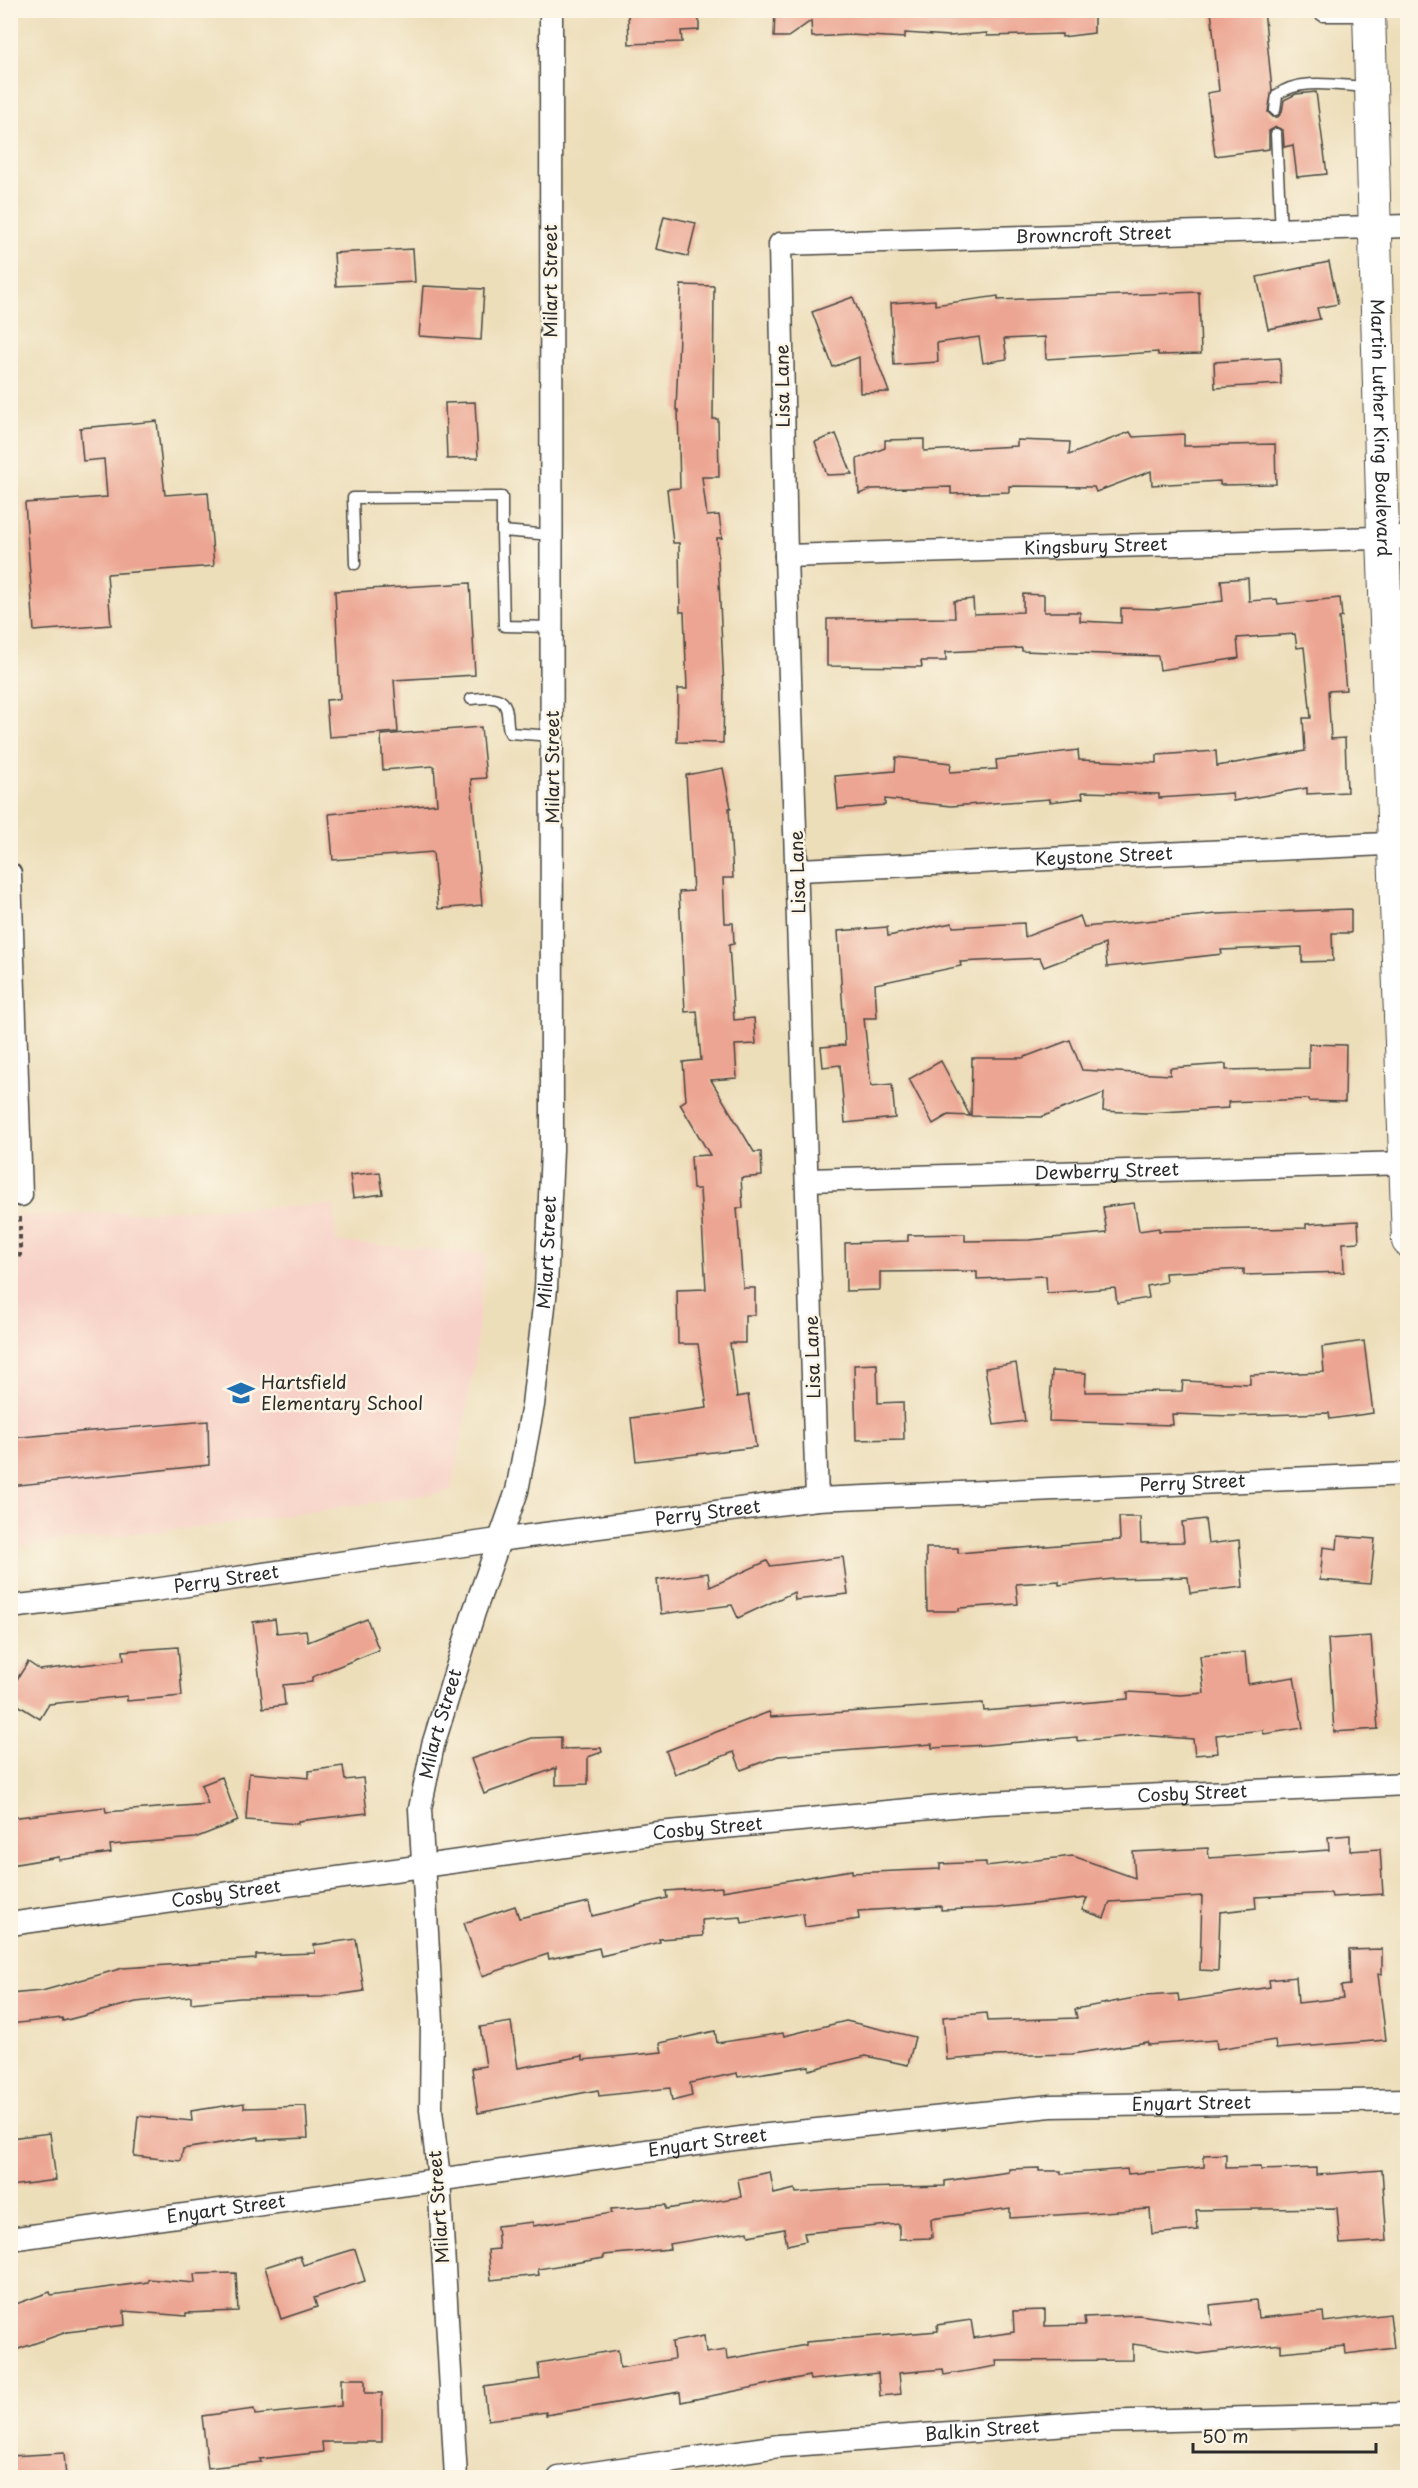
<svg xmlns="http://www.w3.org/2000/svg" width="1418" height="2488" font-family="'Playpen Sans',sans-serif">
<style>
.built{fill:#f7d1c7}
.building{fill:#eca592}
.lines{fill:none;stroke-linecap:round;stroke-linejoin:round}
.lane-casing{stroke:#484640;stroke-width:13}
.street-casing{stroke:#484640;stroke-width:25}
.secondary-casing{stroke:#484640;stroke-width:34}
.path{stroke:#484640;stroke-width:4;stroke-dasharray:4.5 4.5;stroke-linecap:butt}
.lane{stroke:#fff;stroke-width:10}
.street{stroke:#fff;stroke-width:22}
.secondary{stroke:#fff;stroke-width:32}
.labels{text-anchor:middle;stroke-width:5;stroke-linejoin:round;paint-order:stroke}
.street-label{font-size:18px;fill:#2b2b2b;stroke:#fcf5e5}
.poi-label{font-size:18px;fill:#2b2b2b;stroke:#fcf5e5;text-anchor:start}
</style>
<rect width="100%" height="100%" fill="#fcf5e5"/>
<filter id="ink" filterUnits="userSpaceOnUse"><feTurbulence type="fractalNoise" baseFrequency=".0167" numOctaves="2"/><feDisplacementMap in="SourceGraphic" scale="12" xChannelSelector="R" yChannelSelector="G"/><feConvolveMatrix kernelMatrix="1 2 1 2 8 2 1 2 1" color-interpolation-filters="sRGB"/></filter>
<filter id="wash" filterUnits="userSpaceOnUse"><feTurbulence type="fractalNoise" baseFrequency=".008" numOctaves="4" result="noise"/><feDisplacementMap in="SourceGraphic" scale="24" xChannelSelector="R" yChannelSelector="G"/><feGaussianBlur stdDeviation="1.35" result="paint"/><feColorMatrix in="noise" values="0 0 0 0 0 0 0 0 0 0 0 0 0 0 0 0 0 1.4 0 .05"/><feComposite in="paint" operator="in"/></filter>
<g filter="url(#wash)">
<rect width="100%" height="100%" fill="#eddeba"/>
<polygon class="built" points="334,1205 336,1242 485,1253 475,1363 451,1491 233,1523 11,1548 10,1216"/>
<g id="blocks">
<g class="building">
<polygon points="628,10 699,10 699,30 681,31 682,42 629,44"/>
<polygon points="775,10 1094,10 1094,33 1062,37 1062,34 987,36 987,33 949,36 905,33 905,38 850,35 812,37 811,21 788,37 774,37"/>
<polygon points="1211,10 1264,10 1272,90 1268,112 1273,117 1278,117 1282,112 1284,100 1296,94 1316,92 1327,174 1297,177 1293,145 1284,147 1283,130 1276,127 1269,131 1269,149 1215,156 1207,93 1219,91"/>
<polygon points="664,216 696,223 688,256 656,249"/>
<polygon points="413,249 415,282 336,286 334,253"/>
<polygon points="1329,262 1338,304 1317,308 1320,319 1268,329 1257,277"/>
<polygon points="681,285 714,286 713,419 718,419 719,477 702,477 707,516 719,515 722,538 717,538 724,689 723,743 677,742 678,689 687,689 684,612 680,612 679,543 673,543 667,489 680,488 678,410 676,410"/>
<polygon points="423,286 484,289 481,340 419,336"/>
<polygon points="1199,292 1201,354 1158,355 1158,352 1046,359 1045,337 1004,339 1007,359 983,363 979,337 937,343 938,362 894,365 891,303 935,300 935,305 998,296 998,300"/>
<polygon points="853,297 861,318 889,392 860,393 859,357 833,367 812,312"/>
<polygon points="1280,358 1281,384 1215,388 1214,362"/>
<polygon points="475,402 478,458 447,459 445,403"/>
<polygon points="157,421 165,495 208,492 214,566 107,574 111,625 34,631 25,503 107,497 104,459 83,461 80,428"/>
<polygon points="1130,432 1133,437 1184,434 1184,446 1275,444 1276,484 1220,485 1220,481 1152,485 1151,471 1096,492 1094,487 1009,486 1009,492 951,494 951,487 872,489 859,494 857,459 885,448 885,440 924,439 924,451 1017,446 1017,440 1070,442 1069,455"/>
<polygon points="836,434 852,474 827,475 815,442"/>
<polygon points="1248,578 1249,601 1277,599 1278,604 1340,598 1342,617 1339,618 1346,690 1328,691 1331,739 1345,738 1347,792 1307,794 1307,788 1233,801 1232,793 1159,798 1159,794 1082,792 1083,798 1050,802 1050,799 951,806 885,799 885,805 838,809 835,776 895,771 896,757 951,763 950,772 997,769 996,760 1078,750 1079,760 1157,763 1157,755 1216,751 1217,766 1305,751 1303,718 1311,718 1304,647 1297,648 1295,634 1237,638 1239,658 1160,670 1158,656 1022,651 1022,648 946,652 946,661 921,661 922,667 827,666 827,619 955,618 954,601 973,599 974,614 1023,612 1023,594 1044,595 1044,612 1080,612 1080,621 1121,623 1121,608 1160,609 1223,601 1221,580"/>
<polygon points="470,583 475,675 394,680 398,732 329,737 326,700 340,699 335,591"/>
<polygon points="481,727 486,778 471,779 482,905 438,909 433,852 333,860 329,814 437,804 434,766 383,770 381,735"/>
<polygon points="723,768 731,808 729,808 733,878 723,878 725,923 733,923 734,944 729,945 734,1020 754,1018 756,1044 735,1045 737,1078 711,1080 754,1152 761,1152 762,1176 741,1178 743,1208 737,1208 743,1288 755,1288 755,1315 745,1315 745,1343 730,1343 737,1397 748,1395 756,1447 636,1461 631,1418 707,1408 698,1344 678,1344 677,1290 706,1289 700,1189 693,1189 691,1156 710,1155 680,1104 686,1100 683,1062 701,1060 697,1011 685,1012 679,892 693,891 686,775"/>
<polygon points="1351,909 1351,933 1332,933 1333,961 1302,962 1302,947 1221,950 1222,954 1107,967 1105,944 1044,967 1040,958 960,962 961,966 875,984 877,1018 864,1018 871,1086 892,1084 895,1118 845,1123 840,1065 823,1067 821,1047 845,1045 838,931 887,927 888,936 952,923 953,927 1024,923 1025,937 1080,916 1084,927 1217,914"/>
<polygon points="1070,1040 1082,1070 1170,1075 1170,1068 1226,1064 1226,1070 1309,1068 1309,1044 1346,1045 1345,1102 1309,1101 1309,1099 1228,1102 1229,1108 1145,1113 1103,1111 1104,1093 1041,1117 971,1116 972,1058 1022,1058"/>
<polygon points="941,1061 970,1116 948,1115 933,1124 909,1079"/>
<polygon points="380,1172 383,1194 353,1198 350,1175"/>
<polygon points="1134,1203 1139,1231 1159,1228 1159,1231 1306,1228 1306,1224 1358,1221 1359,1242 1343,1243 1344,1272 1244,1275 1244,1269 1165,1273 1166,1282 1147,1286 1149,1298 1117,1303 1115,1288 1047,1293 1046,1276 977,1279 977,1271 880,1272 880,1290 846,1291 845,1243 908,1241 908,1235 965,1234 965,1241 1029,1240 1107,1233 1103,1207"/>
<polygon points="1364,1341 1373,1413 1330,1419 1329,1413 1230,1416 1172,1414 1173,1425 1049,1421 1052,1371 1086,1373 1085,1392 1182,1391 1183,1381 1250,1384 1250,1375 1324,1372 1322,1347"/>
<polygon points="1016,1363 1025,1421 994,1425 985,1368"/>
<polygon points="877,1364 878,1403 903,1402 904,1439 856,1440 854,1365"/>
<polygon points="208,1421 209,1465 10,1486 10,1438"/>
<polygon points="1119,1517 1140,1517 1141,1543 1184,1542 1182,1522 1205,1519 1208,1544 1239,1540 1243,1587 1190,1593 1188,1577 1113,1579 1059,1585 1059,1581 1016,1584 1018,1604 959,1608 959,1611 927,1611 926,1548 958,1548 958,1553 1120,1540"/>
<polygon points="1338,1536 1375,1539 1370,1584 1320,1580 1323,1547 1337,1549"/>
<polygon points="843,1557 848,1594 795,1600 794,1592 738,1618 732,1605 661,1614 657,1580 708,1573 710,1587 767,1561 770,1566"/>
<polygon points="275,1619 277,1633 306,1630 308,1642 367,1619 379,1650 312,1677 312,1682 283,1685 285,1705 263,1708 253,1622"/>
<polygon points="1371,1636 1378,1729 1334,1732 1328,1639"/>
<polygon points="178,1647 182,1696 127,1701 127,1696 49,1704 40,1719 10,1700 10,1690 28,1662 40,1670 124,1660 123,1651"/>
<polygon points="1245,1652 1248,1684 1294,1677 1303,1728 1264,1734 1263,1730 1216,1735 1218,1753 1195,1755 1193,1739 1140,1735 1077,1741 1077,1737 986,1745 932,1748 932,1744 778,1756 741,1770 734,1752 675,1774 666,1751 769,1712 771,1717 983,1703 984,1711 1128,1699 1128,1692 1181,1695 1204,1693 1200,1656"/>
<polygon points="561,1737 561,1749 601,1748 602,1752 588,1757 588,1784 556,1785 556,1768 484,1794 471,1759 532,1738"/>
<polygon points="343,1766 345,1780 363,1778 367,1813 298,1821 298,1824 246,1820 249,1773 309,1778 309,1771"/>
<polygon points="222,1777 238,1821 195,1838 110,1845 111,1853 59,1860 59,1857 10,1865 10,1818 105,1807 106,1812 208,1804 201,1785"/>
<polygon points="1350,1835 1350,1851 1380,1849 1383,1894 1332,1897 1331,1893 1255,1897 1256,1908 1220,1912 1218,1971 1200,1970 1202,1896 1110,1902 1104,1918 1082,1910 1087,1898 997,1908 941,1910 941,1906 858,1911 859,1919 805,1927 803,1913 742,1923 741,1917 702,1920 703,1936 659,1939 660,1942 601,1956 599,1948 549,1959 548,1954 482,1976 464,1923 515,1906 519,1918 589,1902 592,1916 667,1898 666,1891 722,1887 722,1891 852,1870 852,1873 940,1869 940,1864 986,1862 986,1866 1073,1856 1135,1878 1133,1852 1208,1848 1209,1858 1329,1850 1328,1837"/>
<polygon points="356,1939 364,1991 322,1997 240,1998 191,2003 191,1996 136,2002 63,2021 62,2018 10,2024 10,1994 42,1991 123,1968 256,1959 256,1955 315,1953 314,1945"/>
<polygon points="1382,1949 1382,1974 1378,1974 1386,2040 1276,2049 1275,2040 1217,2049 1216,2040 1148,2045 1148,2042 1072,2054 992,2056 947,2060 943,2017 986,2013 987,2021 1077,2018 1075,2009 1145,1996 1178,1994 1179,2001 1270,1987 1269,1980 1296,1977 1298,2003 1343,1998 1341,1986 1350,1985 1349,1950"/>
<polygon points="846,2021 915,2037 908,2065 866,2056 809,2070 809,2066 738,2077 737,2073 690,2083 692,2096 672,2101 670,2088 599,2096 598,2090 478,2113 472,2068 486,2066 480,2027 511,2022 518,2068 583,2056 583,2060 662,2052 660,2043 715,2031 717,2043 783,2033 784,2036"/>
<polygon points="244,2103 244,2108 306,2106 308,2138 259,2140 259,2137 183,2149 181,2161 134,2156 138,2116 192,2121 191,2111"/>
<polygon points="50,2133 56,2180 10,2186 10,2138"/>
<polygon points="1226,2154 1226,2168 1261,2167 1261,2170 1316,2168 1316,2175 1382,2170 1387,2241 1340,2244 1337,2208 1196,2210 1198,2230 1152,2234 1150,2209 1010,2218 1010,2208 931,2219 932,2238 899,2239 899,2224 804,2233 806,2241 787,2245 784,2229 749,2236 748,2231 669,2244 670,2249 604,2255 604,2258 538,2269 539,2275 491,2280 488,2250 499,2249 497,2226 533,2222 533,2226 612,2213 611,2209 666,2205 666,2209 741,2197 738,2179 770,2172 774,2194 795,2189 796,2193 857,2188 945,2186 945,2181 1009,2172 1009,2169 1039,2168 1039,2171 1061,2171 1061,2174 1127,2169 1128,2174 1204,2167 1204,2155"/>
<polygon points="355,2249 365,2281 314,2298 317,2307 281,2319 265,2267 300,2256 303,2265"/>
<polygon points="236,2273 238,2311 186,2313 186,2316 124,2311 125,2325 67,2332 10,2352 10,2306 50,2292 51,2295 148,2282 148,2279 195,2283 194,2274"/>
<polygon points="1256,2300 1258,2318 1323,2312 1324,2322 1390,2314 1394,2348 1346,2354 1345,2346 1281,2352 1281,2344 1199,2354 1133,2344 1133,2360 996,2361 997,2366 944,2375 943,2369 899,2373 901,2394 880,2396 878,2373 810,2380 809,2376 681,2402 680,2392 546,2415 546,2412 488,2420 484,2387 540,2379 538,2363 618,2350 620,2368 674,2359 672,2342 704,2336 706,2353 726,2350 727,2359 806,2345 806,2342 938,2331 937,2325 971,2320 974,2338 1014,2332 1013,2311 1045,2310 1045,2326 1085,2325 1084,2317 1139,2315 1212,2325 1210,2305"/>
<polygon points="341,2379 365,2379 365,2393 382,2393 382,2442 322,2442 323,2452 260,2459 261,2462 208,2468 202,2416 254,2409 255,2415 341,2406"/>
<polygon points="64,2453 66,2478 11,2478 10,2456"/>
</g>
</g>
</g>
<g filter="url(#ink)">
<use href="#blocks" fill-opacity="0" stroke="#484640" stroke-width="1.5"/>
<g class="lines">
<defs>
<g id="lane">
<polyline points="1314,10 1323,16 1366,16"/>
<path d="M1275 110 1277 95C1299 77 1340 86 1368 87"/>
<polyline points="1276,134 1281,231"/>
<polyline points="552,535 502,531 504,626 552,627"/>
<polyline points="355,564 353,498 502,497 502,531"/>
<path d="M471 699C486 698 505 693 507 713 508 720 507 726 510 733L553 736"/>
</g>
<g id="street">
<path id="s1" d="M786 556 1408 537"/>
<path id="s2" d="M798 870 1408 843"/>
<polyline points="10,874 21,1195"/>
<path id="s3" d="M807 1180 1408 1163"/>
<path id="s4" d="M817 1499 786 556 780 244 1408 226"/>
<path id="s5" d="M10 1607 154 1590 498 1540 817 1499 1408 1474"/>
<path id="s6" d="M10 1924 658 1833 985 1803 1408 1784"/>
<path id="s7" d="M10 2239 748 2137 1051 2106 1408 2100"/>
<path id="s8" d="M456 2478 439 2178 431 2110 432 2021 420 1809 433 1745 474 1612 517 1491 533 1405 546 1288 552 1150 551 10"/>
<path id="s9" d="M559 2478 779 2446 1093 2422 1408 2414"/>
</g>
<g id="secondary">
<path id="s10" d="M1369 10 1383 536 1408 1241"/>
</g>
</defs>
<use href="#lane" class="lane-casing"/>
<use href="#street" class="street-casing"/>
<use href="#secondary" class="secondary-casing"/>
<polyline class="path" points="20,1217 20,1259"/>
<use href="#lane" class="lane"/>
<use href="#street" class="street"/>
<use href="#secondary" class="secondary"/>
</g>
</g>
<defs>
<symbol id="school-bare" viewBox="-9 -9 18 18"><path d="M0-5L7-2L0 1L-7-2ZM-4 1L0 2.5L4 1V4Q0 6-4 4Z" fill="#1f6fb2" stroke="#fcf5e5" stroke-width="2.5" paint-order="stroke"/></symbol>
</defs>
<g fill-rule="evenodd">
<use href="#school-bare" x="222" y="1374" width="38" height="38"/>
</g>
<g class="labels">
<g class="street-label">
<text dy="6" stroke="none"><textPath href="#s4" startOffset="1569">Browncroft Street</textPath></text>
<text transform="translate(551 281) rotate(-90)" y="6">Milart Street</text>
<text transform="translate(783 386) rotate(-91)" y="6">Lisa Lane</text>
<text dy="6" stroke="none"><textPath href="#s10" startOffset="418">Martin Luther King Boulevard</textPath></text>
<text dy="6" stroke="none"><textPath href="#s1" startOffset="310">Kingsbury Street</textPath></text>
<text transform="translate(553 767) rotate(-90)" y="6">Milart Street</text>
<text dy="6" stroke="none"><textPath href="#s2" startOffset="306">Keystone Street</textPath></text>
<text transform="translate(798 872) rotate(-92)" y="6">Lisa Lane</text>
<text dy="6" stroke="none"><textPath href="#s3" startOffset="300">Dewberry Street</textPath></text>
<text dy="6" stroke="none"><textPath href="#s8" startOffset="1244">Milart Street</textPath></text>
<text transform="translate(813 1357) rotate(-92)" y="6">Lisa Lane</text>
<text dy="6" stroke="none"><textPath href="#s5" startOffset="1190">Perry Street</textPath></text>
<text dy="6" stroke="none"><textPath href="#s5" startOffset="704">Perry Street</textPath></text>
<text dy="6" stroke="none"><textPath href="#s5" startOffset="218">Perry Street</textPath></text>
<text dy="6" stroke="none"><textPath href="#s8" startOffset="758">Milart Street</textPath></text>
<text dy="6" stroke="none"><textPath href="#s6" startOffset="1190">Cosby Street</textPath></text>
<text dy="6" stroke="none"><textPath href="#s6" startOffset="704">Cosby Street</textPath></text>
<text dy="6" stroke="none"><textPath href="#s6" startOffset="218">Cosby Street</textPath></text>
<text dy="6" stroke="none"><textPath href="#s7" startOffset="1190">Enyart Street</textPath></text>
<text dy="6" stroke="none"><textPath href="#s7" startOffset="704">Enyart Street</textPath></text>
<text transform="translate(439 2207) rotate(-94)" y="6">Milart Street</text>
<text dy="6" stroke="none"><textPath href="#s7" startOffset="218">Enyart Street</textPath></text>
<text dy="6" stroke="none"><textPath href="#s9" startOffset="426">Balkin Street</textPath></text>
</g>
<g class="poi-label">
<text x="261" y="1389">Hartsfield<tspan x="261" dy="21">Elementary School</tspan></text>
</g>
</g>
<rect width="1418" height="2488" fill="none" stroke="#fcf5e5" stroke-width="36"/>
<path d="M1193 2443v9h183v-9" fill="none" stroke="#2b2b2b" stroke-width="3"/>
<text x="1202" y="2443" font-size="18" fill="#2b2b2b" stroke="#fcf5e5" stroke-width="4.5" paint-order="stroke">50 m</text>
</svg>
